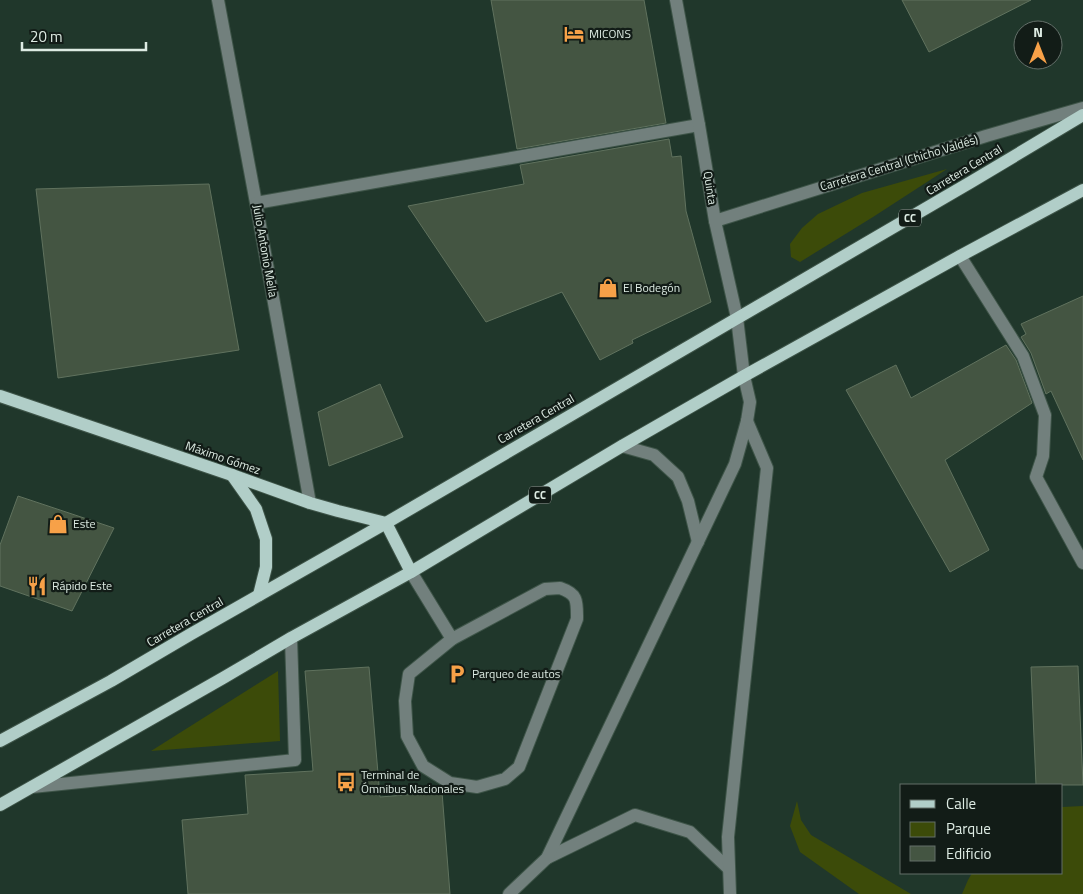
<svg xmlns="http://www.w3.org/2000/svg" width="1083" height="894" font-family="'Titillium Web',sans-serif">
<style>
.green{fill:#3c4b09}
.building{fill:#445542;stroke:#60725e}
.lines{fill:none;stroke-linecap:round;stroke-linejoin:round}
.minor-casing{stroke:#3e5448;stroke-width:14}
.major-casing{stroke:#3e5448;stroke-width:14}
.minor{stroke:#72807d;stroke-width:12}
.major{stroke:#b1cec8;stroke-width:12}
.labels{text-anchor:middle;stroke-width:4.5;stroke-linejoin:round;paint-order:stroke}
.shield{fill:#121c17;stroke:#a0ada6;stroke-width:1}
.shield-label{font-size:11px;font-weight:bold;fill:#ddebe3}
.poi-label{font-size:12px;fill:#ddebe3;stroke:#121c17;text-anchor:start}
.street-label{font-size:12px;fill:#ddebe3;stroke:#121c17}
</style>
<rect width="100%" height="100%" fill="#20372b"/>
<g class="green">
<polygon points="947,169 873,217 800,262 791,257 790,244 802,228 818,214 862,193"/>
<polygon points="278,671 280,741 151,751"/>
<polygon points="797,801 801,820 811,835 911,894 859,894 800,852 790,826"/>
<polygon points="1083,806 1083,894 962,894 968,880 972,873 1062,873 1062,807"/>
</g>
<g class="building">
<polygon points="491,0 644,0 666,123 517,149"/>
<polygon points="902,0 1031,0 929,52"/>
<polygon points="669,139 672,157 681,156 686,211 711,302 632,340 633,343 600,360 562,292 486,322 408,206 524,184 520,165"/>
<polygon points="209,184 239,350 58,378 36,189"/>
<polygon points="1083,296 1083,460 1051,391 1046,394 1031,353 1021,337 1026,334 1021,324"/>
<polygon points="1006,345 1016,360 1032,403 945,460 989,550 950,572 846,390 896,365 911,398"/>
<polygon points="380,384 403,437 329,466 318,412"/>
<polygon points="18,496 114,528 72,611 0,586 0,545"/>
<polygon points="1078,666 1083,785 1036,785 1031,667"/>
<polygon points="369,667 380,797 442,792 450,894 188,894 182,820 248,814 245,775 313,771 305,671"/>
</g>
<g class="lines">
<defs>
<g id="minor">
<polyline points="218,0 256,203 310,503"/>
<polyline points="256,203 699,125"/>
<polyline points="715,221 986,136 1083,108"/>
<polyline points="960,256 1023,356 1045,415 1043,456 1036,477 1083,563"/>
<polyline points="622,446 654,455 678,477 688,501 698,542"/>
<polyline points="411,572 452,639"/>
<path d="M560 588C578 594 577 601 577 619L519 767 505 779 477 787 450 783 423 766 407 736 405 701 409 674 452 639 545 589Z"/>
<polyline points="32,787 295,760 291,638"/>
<polyline points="547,858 635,815 690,832 729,869"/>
<polyline points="509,894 547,858 735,464 747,421 750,402 744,376 737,318 715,221 699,125 676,0"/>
<polyline points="730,894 728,837 767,468 747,421"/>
</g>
<g id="major">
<polyline points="0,396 232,475 310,503 338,511 386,523 411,572"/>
<polyline points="232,475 256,509 266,539 266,567 259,595"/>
<polyline points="0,741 111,681 191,634 386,523 971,182 1083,115"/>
<polyline points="0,805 223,678 291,638 411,572 622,446 744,376 960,256 1083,190"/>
</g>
</defs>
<use href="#minor" class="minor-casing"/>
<use href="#major" class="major-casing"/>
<use href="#minor" class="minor"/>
<use href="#major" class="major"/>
</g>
<defs>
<symbol id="hotel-bare" viewBox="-9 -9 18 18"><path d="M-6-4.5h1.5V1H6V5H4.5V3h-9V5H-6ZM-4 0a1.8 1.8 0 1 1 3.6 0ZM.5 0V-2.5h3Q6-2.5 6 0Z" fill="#f7a148" stroke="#121c17" stroke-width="2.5" paint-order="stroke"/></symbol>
<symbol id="shop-bare" viewBox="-9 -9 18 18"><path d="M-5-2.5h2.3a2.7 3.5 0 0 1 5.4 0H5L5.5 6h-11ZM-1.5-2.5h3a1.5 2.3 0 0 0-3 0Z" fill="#f7a148" stroke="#121c17" stroke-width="2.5" paint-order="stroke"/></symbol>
<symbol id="restaurant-bare" viewBox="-9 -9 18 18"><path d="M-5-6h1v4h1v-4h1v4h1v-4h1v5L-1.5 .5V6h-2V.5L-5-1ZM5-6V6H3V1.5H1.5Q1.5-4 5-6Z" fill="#f7a148" stroke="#121c17" stroke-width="2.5" paint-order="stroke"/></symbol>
<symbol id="parking-bare" viewBox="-9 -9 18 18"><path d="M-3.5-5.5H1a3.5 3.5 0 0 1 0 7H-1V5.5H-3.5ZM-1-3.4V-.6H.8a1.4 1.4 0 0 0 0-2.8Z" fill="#f7a148" stroke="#121c17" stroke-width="2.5" paint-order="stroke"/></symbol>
<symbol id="bus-bare" viewBox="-9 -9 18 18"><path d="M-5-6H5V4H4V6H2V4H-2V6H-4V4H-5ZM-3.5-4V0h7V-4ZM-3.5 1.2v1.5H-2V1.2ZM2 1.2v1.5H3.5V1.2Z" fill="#f7a148" stroke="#121c17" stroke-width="2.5" paint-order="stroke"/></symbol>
</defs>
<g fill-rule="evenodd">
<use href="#hotel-bare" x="560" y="20" width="28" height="28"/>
<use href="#shop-bare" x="594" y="274" width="28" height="28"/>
<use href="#shop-bare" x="44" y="510" width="28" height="28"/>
<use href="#restaurant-bare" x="23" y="572" width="28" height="28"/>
<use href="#parking-bare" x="443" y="660" width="28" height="28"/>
<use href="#bus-bare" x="332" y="768" width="28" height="28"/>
</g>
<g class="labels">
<g class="shield">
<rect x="899" y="209.5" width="22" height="17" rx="4"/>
<rect x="529" y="486.5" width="22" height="17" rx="4"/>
</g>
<g class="shield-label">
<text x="910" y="222">CC</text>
<text x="540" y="499">CC</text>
</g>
<g class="poi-label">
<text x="589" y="38">MICONS</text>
<text x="623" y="292">El Bodegón</text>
<text x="73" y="528">Este</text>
<text x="52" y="590">Rápido Este</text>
<text x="472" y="678">Parqueo de autos</text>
<text x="361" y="779">Terminal de<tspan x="361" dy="14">Ómnibus Nacionales</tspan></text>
</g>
<g class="street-label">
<text transform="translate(899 163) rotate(-17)" y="4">Carretera Central (Chicho Valdés)</text>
<text transform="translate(964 170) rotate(-31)" y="4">Carretera Central</text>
<text transform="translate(710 188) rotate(81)" y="4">Quinta</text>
<text transform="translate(265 251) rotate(80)" y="4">Julio Antonio Mella</text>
<text transform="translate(536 419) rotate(-30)" y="4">Carretera Central</text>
<text transform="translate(223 458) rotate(19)" y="4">Máximo Gómez</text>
<text transform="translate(185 622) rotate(-30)" y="4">Carretera Central</text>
</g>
</g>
<rect x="900" y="784" width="162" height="90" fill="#121c17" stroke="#636f69"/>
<rect x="910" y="800" width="25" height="8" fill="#b1cec8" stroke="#636f69"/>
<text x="946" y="809" font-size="15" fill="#ddebe3">Calle</text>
<rect x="910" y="822" width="25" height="15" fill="#3c4b09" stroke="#636f69"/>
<text x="946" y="834" font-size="15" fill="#ddebe3">Parque</text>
<rect x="910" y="846" width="25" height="15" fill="#445542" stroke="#636f69"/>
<text x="946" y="859" font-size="15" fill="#ddebe3">Edificio</text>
<g transform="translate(1038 45)"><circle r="24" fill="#121c17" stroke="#636f69"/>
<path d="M0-4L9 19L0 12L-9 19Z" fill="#f7a148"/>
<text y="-8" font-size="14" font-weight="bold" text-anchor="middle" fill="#ddebe3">N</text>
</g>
<path d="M22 42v8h124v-8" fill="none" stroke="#ddebe3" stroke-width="2.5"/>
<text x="30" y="42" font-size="15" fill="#ddebe3" stroke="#121c17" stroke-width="4" paint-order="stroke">20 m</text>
</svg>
